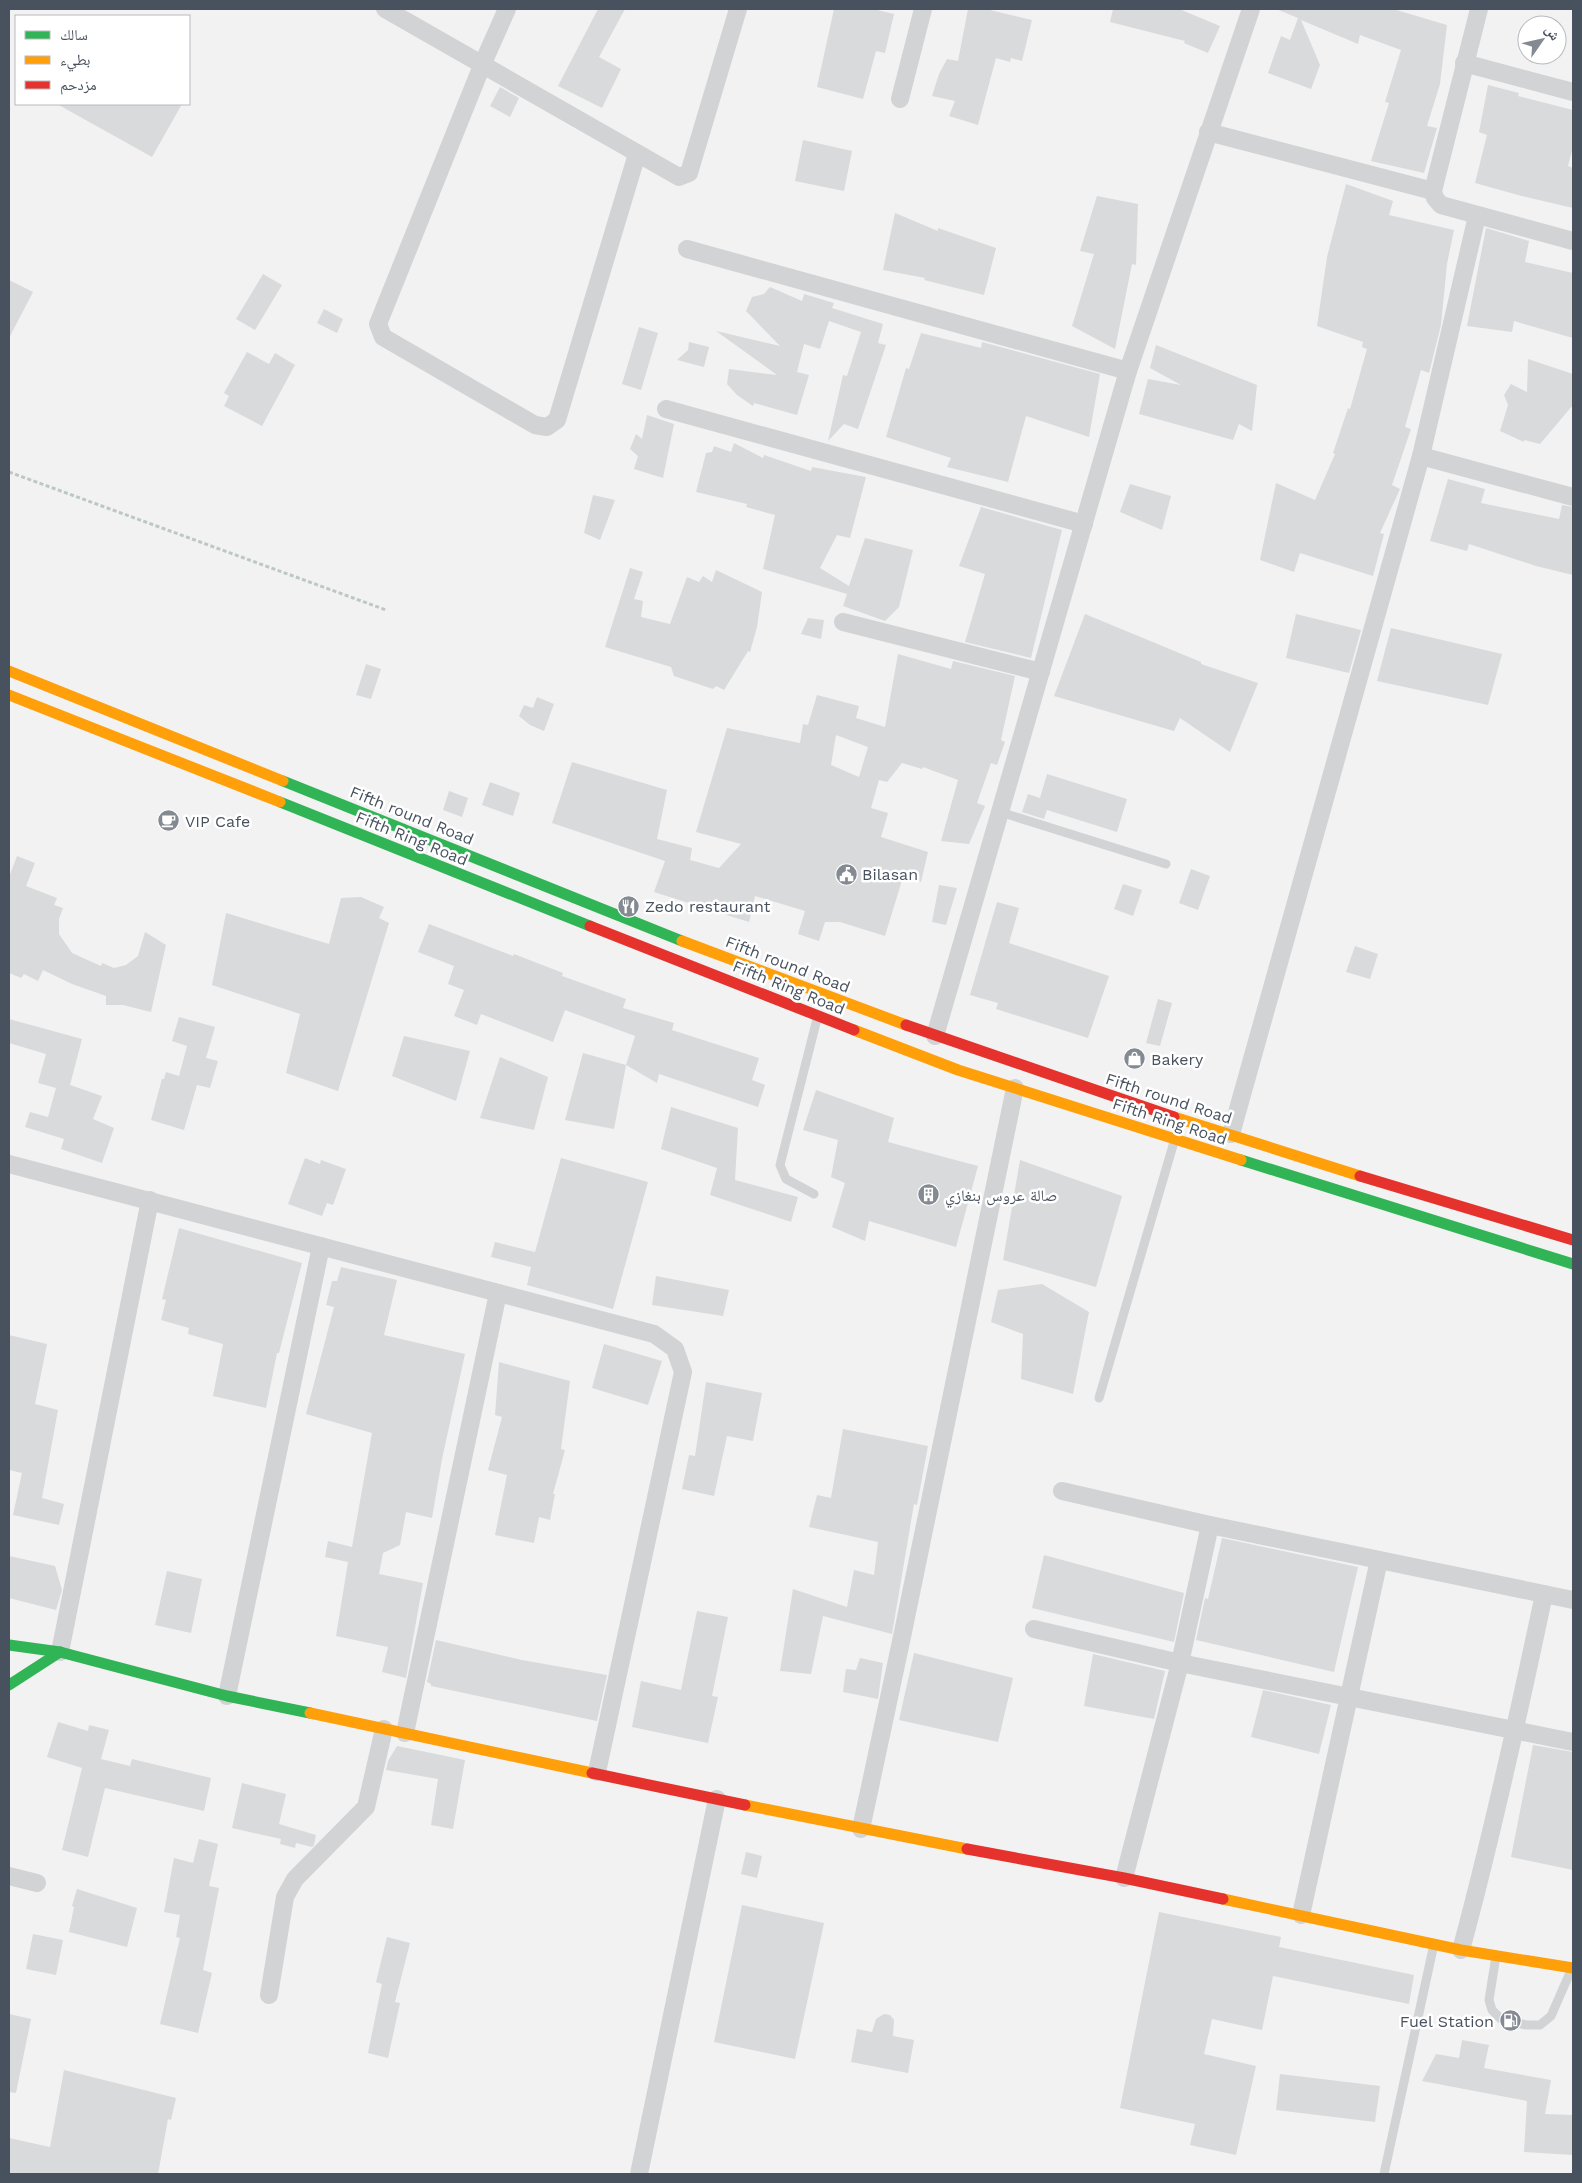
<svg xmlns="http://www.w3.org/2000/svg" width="1582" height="2183" font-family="'Work Sans','Noto Naskh Arabic',sans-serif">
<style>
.building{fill:#d9dadc;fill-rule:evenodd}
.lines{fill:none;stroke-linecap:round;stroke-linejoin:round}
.path{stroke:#bcc8c6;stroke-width:3;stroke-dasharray:4 2.5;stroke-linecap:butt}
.lane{stroke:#d1d3d5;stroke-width:9}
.street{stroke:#d1d3d5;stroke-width:18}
.fast{stroke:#30b455;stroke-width:11}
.slow{stroke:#ff9f0a;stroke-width:11}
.jam{stroke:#e5322d;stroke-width:11}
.labels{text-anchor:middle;stroke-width:5;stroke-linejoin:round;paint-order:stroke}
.street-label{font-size:16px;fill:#48525f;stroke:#fff}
.poi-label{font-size:16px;fill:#48525f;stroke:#fff;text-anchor:start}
</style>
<rect width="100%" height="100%" fill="#f2f2f2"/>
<g class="building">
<polygon points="598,9 625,9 599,57 621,69 602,108 558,86"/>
<polygon points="834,9 873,9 894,14 885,53 876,51 863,99 817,87"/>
<polygon points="968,9 986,9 1032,20 1022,61 1011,58 1010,62 996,58 978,125 949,116 955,101 932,96 939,74 947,59 958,61"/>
<polygon points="1113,9 1179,9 1220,26 1208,53 1184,43 1185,41 1110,22"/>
<polygon points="1276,9 1393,9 1447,25 1440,84 1427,126 1437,128 1424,173 1371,161 1389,103 1385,102 1401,50 1360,35 1358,44 1301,20 1320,65 1311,89 1268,73 1281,36 1290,40 1298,18"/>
<polygon points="1488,85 1519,93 1518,96 1573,110 1573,147 1568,166 1573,168 1573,208 1518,195 1475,183 1487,135 1479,132"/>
<polygon points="500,87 519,98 510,117 490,106"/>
<polygon points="57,104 182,104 152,157"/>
<polygon points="803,140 852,151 844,191 795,181"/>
<polygon points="1346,184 1393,201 1389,215 1454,230 1447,264 1441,325 1429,373 1421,370 1405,427 1411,429 1392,485 1400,489 1380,533 1384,534 1373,576 1300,553 1294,572 1260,560 1276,483 1315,500 1335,454 1333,453 1348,408 1350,409 1367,349 1362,347 1363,342 1317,326 1327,257"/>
<polygon points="1097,196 1138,204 1136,265 1132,264 1115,349 1072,326 1094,254 1080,251"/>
<polygon points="895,213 938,231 938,228 996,248 984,295 924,280 925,278 883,270"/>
<polygon points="1486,228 1529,241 1525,262 1573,273 1573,338 1514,321 1512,332 1467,326"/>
<polygon points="263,274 282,285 255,330 236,319"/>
<polygon points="9,280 33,292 9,338"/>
<polygon points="770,287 802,301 804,294 834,303 832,308 883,324 878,343 886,345 858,429 844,424 828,441 843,375 847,376 861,332 829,321 820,349 804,344 797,372 809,375 797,415 754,403 753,406 737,395 727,384 729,369 777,375 716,331 780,346 746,311 752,297 764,294"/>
<polygon points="324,309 343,319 337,333 317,323"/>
<polygon points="639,327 658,333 641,390 622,384"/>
<polygon points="921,333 981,348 982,342 1100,374 1089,437 1026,416 1008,482 947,467 951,458 886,437 906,368 909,369"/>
<polygon points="689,342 709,347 704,367 677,360 688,350"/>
<polygon points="1156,345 1257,385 1252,431 1239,424 1233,440 1139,414 1148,379 1181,385 1150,368"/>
<polygon points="247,352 269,364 275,353 295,365 262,426 224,406 229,396 224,393"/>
<polygon points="1528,359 1573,374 1573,405 1540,444 1524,440 1524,442 1500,431 1508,405 1504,395 1511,384 1527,392"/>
<polygon points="647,415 674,424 663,478 634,469 638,456 630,449 636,434 642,439"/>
<polygon points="734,443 763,458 764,455 811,471 812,467 866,477 850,538 837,535 820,568 849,586 865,538 913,550 899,607 885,621 843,606 847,594 763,569 775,515 746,507 747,504 696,492 706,453 712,452 714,446 731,452"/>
<polygon points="1448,479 1485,489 1481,503 1559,519 1562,505 1573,507 1573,575 1536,566 1469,544 1467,551 1430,541"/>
<polygon points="1130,484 1171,496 1162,530 1120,512"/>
<polygon points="593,495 615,500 600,540 584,533"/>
<polygon points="981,507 1062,530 1031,658 965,642 985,574 959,566"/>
<polygon points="630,568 643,572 634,599 643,601 641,617 670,624 687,577 699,582 703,576 712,582 716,570 762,592 757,627 750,652 748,651 724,690 716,686 713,689 674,676 671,667 605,647"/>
<polygon points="1085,614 1201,662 1201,664 1258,683 1230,752 1180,718 1174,731 1054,696"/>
<polygon points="1296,614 1361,630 1349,673 1286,658"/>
<polygon points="808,618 824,620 821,639 801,634"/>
<polygon points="1391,628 1502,654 1488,705 1377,681"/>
<path d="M898 654 951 669 953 661 1015 676 1001 740 1005 742 997 765 991 763 977 803 985 806 969 844 941 841 958 780 923 767 922 769 902 763 887 782 879 780 871 808 888 813 881 837 928 852 921 882 903 877 885 936 840 922H825L819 941 798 934 805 911 755 896 749 922 654 892 665 861 552 823 572 762 667 790 657 839 692 848 690 860 719 868 741 844 696 832 727 728 800 743 803 724 808 725 817 695 859 706 856 718 885 727ZM836 735 868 747 859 777 831 765Z"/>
<polygon points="366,664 381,669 371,699 356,695"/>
<polygon points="537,697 554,704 544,731 530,725 519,716 524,705 533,708"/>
<polygon points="1047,774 1127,799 1117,832 1047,810 1044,819 1022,812 1028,794 1040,798"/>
<polygon points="490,782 520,793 513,816 482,805"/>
<polygon points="449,791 468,798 462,817 443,810"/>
<polygon points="17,856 35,863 26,886 57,898 54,905 63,908 59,919 59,934 72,953 101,966 102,963 114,968 126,965 138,956 145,932 166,945 151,1012 123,1005 106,1005 106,996 72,984 43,970 38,981 24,974 21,978 9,973 9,877"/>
<polygon points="1191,869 1210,876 1198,910 1179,903"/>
<polygon points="1123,884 1142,890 1133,916 1114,909"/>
<polygon points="939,885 957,888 946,925 932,922"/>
<polygon points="361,897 384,907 379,918 389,923 338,1091 286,1073 300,1014 212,985 226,913 329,944 341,898"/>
<polygon points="997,902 1019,908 1009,943 1109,976 1088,1038 996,1009 998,1003 970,995"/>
<polygon points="429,924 513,956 514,954 563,973 562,976 626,999 623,1008 674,1023 672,1030 759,1058 752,1080 765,1085 758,1107 659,1074 657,1083 626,1065 635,1036 565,1010 553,1042 481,1014 477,1025 454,1016 464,990 448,984 454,966 418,952"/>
<polygon points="1355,946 1378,954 1370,979 1346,972"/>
<polygon points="1158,999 1172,1003 1160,1046 1146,1043"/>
<polygon points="179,1017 215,1027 206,1058 218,1061 210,1088 197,1085 184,1130 151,1120 162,1079 164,1079 166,1072 179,1076 187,1046 172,1041"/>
<polygon points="9,1019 82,1039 70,1085 102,1096 93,1119 114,1128 102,1163 61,1149 64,1139 25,1127 30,1112 48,1117 56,1088 38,1083 46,1054 9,1043"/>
<polygon points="404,1036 470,1051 456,1101 392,1076"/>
<polygon points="583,1053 626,1065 614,1129 565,1120"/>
<polygon points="500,1057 548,1077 534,1130 480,1118"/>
<polygon points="816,1090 894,1118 888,1142 978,1166 956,1247 869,1221 865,1241 832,1227 845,1183 831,1177 838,1140 803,1130"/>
<polygon points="671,1107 738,1128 735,1180 798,1197 791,1222 710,1195 717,1168 661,1149"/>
<polygon points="305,1158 320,1164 321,1160 346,1169 333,1205 327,1203 322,1216 288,1204"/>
<polygon points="561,1158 648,1182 613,1309 527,1285 531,1267 491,1257 495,1242 535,1252"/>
<polygon points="1020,1160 1122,1196 1096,1287 1003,1260"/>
<polygon points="179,1228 302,1263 279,1353 277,1353 266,1408 213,1396 223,1344 188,1334 189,1328 161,1320 166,1300 162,1299"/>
<polygon points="341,1267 397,1280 384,1335 465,1354 442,1459 432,1518 406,1512 400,1545 383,1553 379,1574 423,1583 406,1678 382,1672 388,1647 336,1636 348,1562 325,1557 328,1541 352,1547 372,1433 306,1414 334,1307 326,1305 332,1281 337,1281"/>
<polygon points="656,1276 729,1290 723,1316 652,1305"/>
<polygon points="1042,1284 1089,1312 1073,1394 1021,1379 1023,1334 991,1322 998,1290"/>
<polygon points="9,1335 47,1344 35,1404 58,1410 42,1498 64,1504 59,1525 13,1515 22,1473 9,1470"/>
<polygon points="604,1344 662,1361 648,1405 592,1388"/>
<polygon points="499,1362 570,1381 561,1449 565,1450 553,1494 555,1494 550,1520 539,1517 534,1543 495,1535 507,1475 488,1470 502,1417 495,1415"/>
<polygon points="706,1382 762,1393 753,1441 727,1436 714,1496 682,1489 689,1455 695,1456"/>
<polygon points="843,1429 928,1446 917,1505 914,1504 892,1634 823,1616 811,1674 780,1671 793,1589 847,1607 854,1570 874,1575 878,1542 809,1527 817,1495 831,1498"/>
<polygon points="1222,1538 1358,1567 1334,1672 1196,1640 1205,1598 1208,1599"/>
<polygon points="1044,1555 1184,1593 1174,1642 1032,1608"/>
<polygon points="9,1556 55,1566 62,1590 56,1610 9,1598"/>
<polygon points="167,1571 202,1579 191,1633 155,1625"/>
<polygon points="697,1611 728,1617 712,1696 718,1697 708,1743 632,1727 641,1681 681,1690"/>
<polygon points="436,1640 522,1660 607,1675 597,1721 431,1686 431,1684 427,1682"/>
<polygon points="914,1653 1013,1678 998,1742 899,1720"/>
<polygon points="1093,1654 1165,1671 1154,1719 1084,1706"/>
<polygon points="860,1658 883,1663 878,1699 843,1692 846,1669 856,1670"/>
<polygon points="1263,1690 1331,1705 1319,1754 1251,1737"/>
<polygon points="58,1722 88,1731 89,1725 109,1730 101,1759 130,1766 132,1759 211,1778 204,1811 105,1788 88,1857 62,1850 82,1768 47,1757"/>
<polygon points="1533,1745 1573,1752 1573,1870 1511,1857"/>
<polygon points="397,1746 465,1760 453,1829 431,1825 438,1779 386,1770 388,1761"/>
<polygon points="242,1783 286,1794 279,1824 316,1835 314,1845 312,1847 296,1843 295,1848 280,1844 281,1839 232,1828"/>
<polygon points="199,1839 218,1844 209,1886 219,1888 203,1970 212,1973 198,2033 160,2024 180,1938 176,1937 180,1915 164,1912 174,1858 193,1863"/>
<polygon points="746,1852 762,1856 757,1878 741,1874"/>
<polygon points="77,1889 137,1908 127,1947 69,1932 74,1907 72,1906"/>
<polygon points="742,1905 824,1923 795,2059 714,2042"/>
<polygon points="1159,1912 1281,1937 1279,1947 1414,1975 1409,2004 1273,1976 1262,2030 1212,2019 1204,2054 1256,2066 1236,2155 1190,2145 1195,2124 1120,2108"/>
<polygon points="33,1934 63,1940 56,1975 26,1969"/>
<polygon points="387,1937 410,1943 395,2002 400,2003 388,2058 368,2053 382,1984 376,1982"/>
<polygon points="9,2014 31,2019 16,2093 9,2092"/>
<polygon points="884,2014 890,2015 894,2020 893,2036 914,2040 908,2073 851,2062 857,2029 872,2032 876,2019"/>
<polygon points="1462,2040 1489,2045 1484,2068 1551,2080 1545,2114 1573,2115 1573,2155 1524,2152 1527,2101 1422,2081 1436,2054 1459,2058"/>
<polygon points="64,2070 176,2098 171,2120 168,2119 158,2174 9,2174 9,2138 50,2147"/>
<polygon points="1280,2074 1380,2086 1375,2122 1276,2110"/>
</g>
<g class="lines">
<polyline class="path" points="9,472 386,610"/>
<g class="lane">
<polyline points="1000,812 1166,864"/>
<polyline points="814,1194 786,1179 780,1165 817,1019"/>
<polyline points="1099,1398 1174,1142"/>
<polyline points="1496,1956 1489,2000 1492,2010 1501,2019 1526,2025 1540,2025 1551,2016 1572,1968"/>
<polyline points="1384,2174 1434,1944"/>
</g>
<g class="street">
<polyline points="385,9 679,177 689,173 738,9"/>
<polyline points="507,9 483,63 378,324 383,337 535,425 547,427 557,420 637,154"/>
<polyline points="1479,9 1433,191 1435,198 1441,205 1573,241"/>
<polyline points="1464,63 1573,92"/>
<polyline points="900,99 923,9"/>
<polyline points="1208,132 1433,191"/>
<polyline points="687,249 1128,371"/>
<polyline points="666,409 1084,524"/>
<polyline points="1421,456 1573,497"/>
<polyline points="843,622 1041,672"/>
<polyline points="935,1036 1128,371 1251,9"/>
<polyline points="1231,1134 1421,456 1477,216"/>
<polyline points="9,1164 654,1334 675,1349 683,1372 597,1772"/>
<polyline points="1062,1491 1210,1525 1573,1600"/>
<polyline points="1034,1629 1180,1663 1573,1742"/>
<polyline points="60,1652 150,1200"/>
<polyline points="227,1696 321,1246"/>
<polyline points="405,1733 498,1293"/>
<polyline points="861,1829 903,1632 1015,1088"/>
<polyline points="9,1876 37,1883"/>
<polyline points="1124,1878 1180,1663 1210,1525"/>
<polyline points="1301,1915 1379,1560"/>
<path d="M1461 1950C1493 1832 1519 1713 1544 1594"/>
<polyline points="269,1995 285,1897 295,1879 366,1807 384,1729"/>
<polyline points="639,2174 717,1799"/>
</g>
<g class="fast">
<polyline points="283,781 682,941"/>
<polyline points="280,802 590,926"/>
<polyline points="1241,1160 1573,1264"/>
<polyline points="9,1645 60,1652 227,1696 310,1713"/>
<polyline points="9,1685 60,1652"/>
</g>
<g class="slow">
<polyline points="9,671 283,781"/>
<polyline points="9,695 280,802"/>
<polyline points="682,941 906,1025"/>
<polyline points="854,1030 958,1070 1241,1160"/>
<polyline points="1174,1117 1360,1176"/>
<polyline points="310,1713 592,1773"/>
<polyline points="745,1805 967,1849"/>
<polyline points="1223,1899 1461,1950 1573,1968"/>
</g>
<g class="jam">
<polyline points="590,926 854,1030"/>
<polyline points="906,1025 1174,1117"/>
<polyline points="1360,1176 1573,1240"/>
<polyline points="592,1773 745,1805"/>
<polyline points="967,1849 1124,1878 1223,1899"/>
</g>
</g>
<defs>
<symbol id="cafe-disc" viewBox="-11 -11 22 22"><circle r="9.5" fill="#848a92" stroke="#fff"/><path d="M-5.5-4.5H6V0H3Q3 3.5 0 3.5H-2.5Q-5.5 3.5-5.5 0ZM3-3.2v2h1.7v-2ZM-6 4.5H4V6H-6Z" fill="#fff"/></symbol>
<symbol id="civic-disc" viewBox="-11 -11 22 22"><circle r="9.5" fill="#848a92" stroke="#fff"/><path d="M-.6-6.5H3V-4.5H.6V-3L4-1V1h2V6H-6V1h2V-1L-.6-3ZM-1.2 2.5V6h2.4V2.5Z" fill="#fff"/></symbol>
<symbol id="restaurant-disc" viewBox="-11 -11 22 22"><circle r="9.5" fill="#848a92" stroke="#fff"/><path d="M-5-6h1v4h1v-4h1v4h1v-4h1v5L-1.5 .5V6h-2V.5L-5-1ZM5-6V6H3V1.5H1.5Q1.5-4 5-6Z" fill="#fff"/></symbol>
<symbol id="shop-disc" viewBox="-11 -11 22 22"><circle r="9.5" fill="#848a92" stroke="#fff"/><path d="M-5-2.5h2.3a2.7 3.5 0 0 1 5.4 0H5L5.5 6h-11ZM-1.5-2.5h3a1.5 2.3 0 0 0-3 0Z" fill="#fff"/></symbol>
<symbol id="building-disc" viewBox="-11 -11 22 22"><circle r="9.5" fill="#848a92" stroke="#fff"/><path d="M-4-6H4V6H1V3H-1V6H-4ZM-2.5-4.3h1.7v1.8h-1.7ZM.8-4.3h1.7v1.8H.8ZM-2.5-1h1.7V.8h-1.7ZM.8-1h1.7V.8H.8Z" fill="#fff"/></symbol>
<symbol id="fuel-disc" viewBox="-11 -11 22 22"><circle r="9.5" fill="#848a92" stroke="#fff"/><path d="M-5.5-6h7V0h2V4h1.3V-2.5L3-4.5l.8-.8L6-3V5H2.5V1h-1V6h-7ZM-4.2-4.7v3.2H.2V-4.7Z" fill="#fff"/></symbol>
</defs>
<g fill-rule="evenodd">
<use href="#cafe-disc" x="156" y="808" width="25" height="25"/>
<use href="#civic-disc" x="834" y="862" width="25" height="25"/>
<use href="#restaurant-disc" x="616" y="894" width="25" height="25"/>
<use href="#shop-disc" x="1122" y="1046" width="25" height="25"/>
<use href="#building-disc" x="916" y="1182" width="25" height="25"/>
<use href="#fuel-disc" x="1498" y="2008" width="25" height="25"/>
</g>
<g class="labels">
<g class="street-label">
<text transform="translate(412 815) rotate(22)" y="6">Fifth round Road</text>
<text transform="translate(412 838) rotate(22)" y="6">Fifth Ring Road</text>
<text transform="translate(788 964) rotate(21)" y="6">Fifth round Road</text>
<text transform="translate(789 987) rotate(22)" y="6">Fifth Ring Road</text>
<text transform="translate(1169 1098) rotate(18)" y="6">Fifth round Road</text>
<text transform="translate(1170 1121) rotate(18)" y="6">Fifth Ring Road</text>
</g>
<g class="poi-label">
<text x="185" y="827">VIP Cafe</text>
<text x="862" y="880">Bilasan</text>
<text x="645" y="912">Zedo restaurant</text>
<text x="1151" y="1065">Bakery</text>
<text x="945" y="1201">صالة عروس بنغازي</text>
<text x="1494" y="2027" text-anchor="end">Fuel Station</text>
</g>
</g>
<rect width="1582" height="2183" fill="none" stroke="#48525f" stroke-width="20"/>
<rect x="15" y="15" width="175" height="90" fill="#ffffff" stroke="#b6babf"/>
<rect x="25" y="31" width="25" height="8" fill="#30b455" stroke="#b6babf"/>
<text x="60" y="40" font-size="15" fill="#48525f">سالك</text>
<rect x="25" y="56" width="25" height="8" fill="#ff9f0a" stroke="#b6babf"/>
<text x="60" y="65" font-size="15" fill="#48525f">بطيء</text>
<rect x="25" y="81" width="25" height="8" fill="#e5322d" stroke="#b6babf"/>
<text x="60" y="90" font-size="15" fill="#48525f">مزدحم</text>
<g transform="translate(1542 40) rotate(56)"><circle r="24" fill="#ffffff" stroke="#b6babf"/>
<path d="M0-4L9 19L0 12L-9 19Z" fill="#848a92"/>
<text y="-8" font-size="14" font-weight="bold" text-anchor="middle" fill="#48525f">ش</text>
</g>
</svg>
